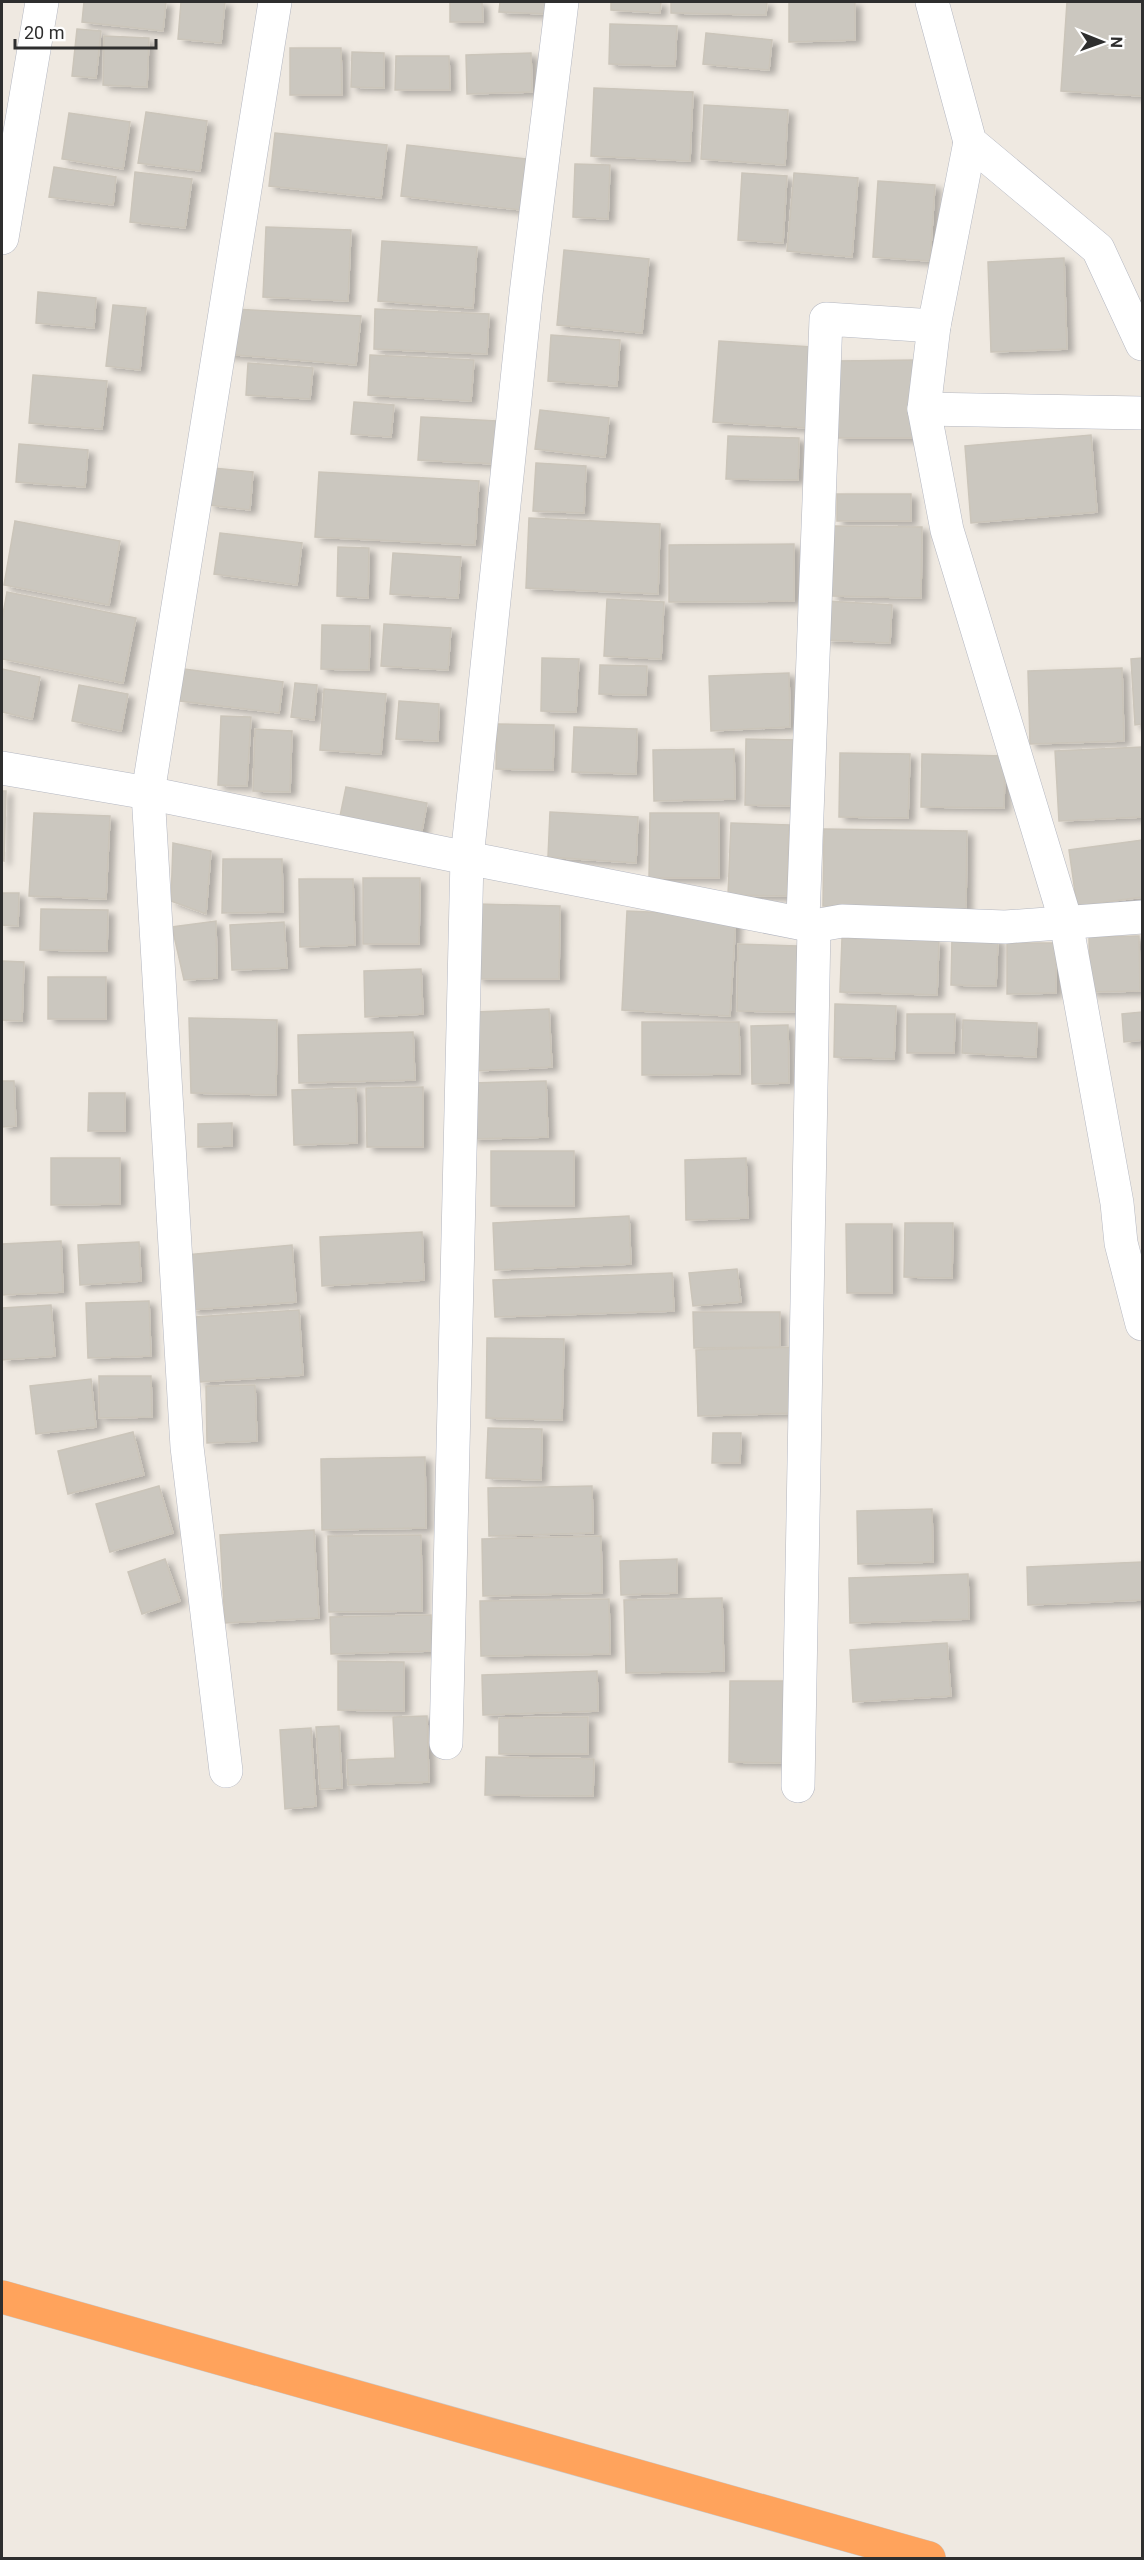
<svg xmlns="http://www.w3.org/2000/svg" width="1144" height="2560" font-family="Roboto,sans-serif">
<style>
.building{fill:#cbc7bf;stroke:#cbc5ba;stroke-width:1.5;filter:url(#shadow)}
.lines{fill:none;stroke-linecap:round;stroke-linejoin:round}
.street-casing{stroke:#b4b7c1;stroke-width:34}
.highway-casing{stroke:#c9c9c9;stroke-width:34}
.street{stroke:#fff;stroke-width:33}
.highway{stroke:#ffa35c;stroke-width:33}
</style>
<defs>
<filter id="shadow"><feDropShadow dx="6" dy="4" stdDeviation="3" flood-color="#0004"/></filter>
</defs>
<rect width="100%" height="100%" fill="#efe9e1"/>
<g class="building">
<polygon points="84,2 166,2 163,31 82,22"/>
<polygon points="181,2 225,2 221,43 178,39"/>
<polygon points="450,2 482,2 483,22 450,22"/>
<polygon points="500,2 549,2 548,14 499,12"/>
<polygon points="611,2 661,2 660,13 611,10"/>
<polygon points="671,2 767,2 766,15 671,13"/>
<polygon points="789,2 855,2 855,40 789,42"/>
<polygon points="1067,2 1142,2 1142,96 1061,91"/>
<polygon points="610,24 677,26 675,66 609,64"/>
<polygon points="77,29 101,31 96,78 72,76"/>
<polygon points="706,33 772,40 769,70 703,64"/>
<polygon points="104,36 149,38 147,87 103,85"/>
<polygon points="290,48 341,48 342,95 290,95"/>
<polygon points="352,52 384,53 384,88 351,87"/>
<polygon points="531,53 532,92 467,94 466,55"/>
<polygon points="396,56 449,56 450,90 395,90"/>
<polygon points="594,88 693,92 690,161 591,156"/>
<polygon points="704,105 788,110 785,165 701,159"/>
<polygon points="146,112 207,121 200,171 138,163"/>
<polygon points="69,113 130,122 123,169 62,159"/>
<polygon points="275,133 387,145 381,198 269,186"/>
<polygon points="407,145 526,159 521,210 401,196"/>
<polygon points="575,164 610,165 608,219 573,217"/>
<polygon points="54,167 116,177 113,205 49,197"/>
<polygon points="135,172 192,179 185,228 130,222"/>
<polygon points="742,173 787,176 783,243 738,240"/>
<polygon points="794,173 858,178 852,257 787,251"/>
<polygon points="878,181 935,185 930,261 873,257"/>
<polygon points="266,227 351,230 348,301 263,297"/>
<polygon points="382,241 477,247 473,308 378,301"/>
<polygon points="564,250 649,259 642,333 557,325"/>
<polygon points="1064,258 1067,349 991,352 988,262"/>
<polygon points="38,292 96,298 94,328 36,323"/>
<polygon points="113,305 146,308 140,370 106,366"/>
<polygon points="235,309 361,316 356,365 225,354"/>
<polygon points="375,309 489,314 487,354 374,349"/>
<polygon points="551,335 620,340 617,386 548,381"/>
<polygon points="719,341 812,347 807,428 713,422"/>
<polygon points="370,355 474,360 471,401 368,395"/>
<polygon points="916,360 917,438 837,438 836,361"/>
<polygon points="248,363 313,368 310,399 246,395"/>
<polygon points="33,375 107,381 102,429 29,423"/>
<polygon points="354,402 394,405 391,437 351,434"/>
<polygon points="540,410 609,418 605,457 535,449"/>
<polygon points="421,417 497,421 496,464 418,460"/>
<polygon points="1091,435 1097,512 971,523 965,446"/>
<polygon points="728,436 799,438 798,480 726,479"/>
<polygon points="19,444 88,450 85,487 16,482"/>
<polygon points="536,463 586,466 584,513 533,511"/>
<polygon points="213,468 253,472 250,510 209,505"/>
<polygon points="319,472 479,481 475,545 315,537"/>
<rect x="837" y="494" width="74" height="27"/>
<polygon points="529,518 660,524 658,594 526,588"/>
<polygon points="15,521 120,541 109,605 4,585"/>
<polygon points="834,526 922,527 921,598 832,596"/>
<polygon points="220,533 302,543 297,585 214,574"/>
<polygon points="794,544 794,601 669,602 669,545"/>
<polygon points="338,547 369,548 368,598 337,596"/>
<polygon points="393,553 461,557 458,598 390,594"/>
<polygon points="7,592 136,618 123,683 2,659 2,619"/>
<polygon points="607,599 664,602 661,659 604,656"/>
<polygon points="827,601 892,605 890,643 825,640"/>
<polygon points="384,624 451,628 448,670 381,666"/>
<polygon points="322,625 370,626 369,670 321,669"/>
<polygon points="542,658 579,659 576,712 541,711"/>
<polygon points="1142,658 1142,724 1135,725 1131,659"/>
<polygon points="600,665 647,666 646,695 599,694"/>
<polygon points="1122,668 1124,741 1030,744 1028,671"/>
<polygon points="2,669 40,677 32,719 2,712"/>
<polygon points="184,669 283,682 279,713 180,701"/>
<polygon points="789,673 790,727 711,731 709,676"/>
<polygon points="295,683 317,685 314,720 291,717"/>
<polygon points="79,685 128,694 121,731 72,721"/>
<polygon points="324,689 386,694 381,754 320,750"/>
<polygon points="399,701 439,704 438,741 396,739"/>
<polygon points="221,716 251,717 247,786 218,785"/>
<polygon points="497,724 554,725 553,770 496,769"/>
<polygon points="574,727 637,729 636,774 572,772"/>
<polygon points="255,729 292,731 290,792 253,791"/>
<polygon points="746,739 800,740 799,806 745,805"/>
<polygon points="1142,747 1142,817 1059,821 1055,751"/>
<polygon points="734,749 735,799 654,801 653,750"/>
<polygon points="840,753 910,754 908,818 839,817"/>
<polygon points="922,754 1005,756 1004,808 921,807"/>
<polygon points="346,787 427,803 419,847 337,831"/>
<polygon points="2,791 6,791 4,861 2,860"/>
<polygon points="550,812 638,817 636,863 548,857"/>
<polygon points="34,813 110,816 106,899 29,896"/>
<polygon points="650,813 719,813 719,878 649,878"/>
<polygon points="731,823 789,825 787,896 728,895"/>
<polygon points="824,829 967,831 966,909 823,906"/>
<polygon points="1142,840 1142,897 1077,906 1069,850"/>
<polygon points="173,843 211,851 206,914 171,901"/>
<polygon points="223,859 282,859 283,912 222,913"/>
<polygon points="363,878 420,878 419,944 363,944"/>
<polygon points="299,879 353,879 355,945 300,947"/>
<polygon points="2,893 19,893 18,926 2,925"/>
<polygon points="478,904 560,906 559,979 477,979"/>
<polygon points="41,909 108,910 107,951 40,950"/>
<polygon points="627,911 736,916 730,1016 622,1010"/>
<polygon points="216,921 217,978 184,980 172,927"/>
<polygon points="284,922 287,968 232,970 230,925"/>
<polygon points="1139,936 1140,991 1090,992 1089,937"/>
<polygon points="842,938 939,941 937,995 840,992"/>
<polygon points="952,938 998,939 996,986 951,985"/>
<polygon points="1007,943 1056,943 1056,993 1007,994"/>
<polygon points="738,944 797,946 796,1012 737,1011"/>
<polygon points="2,961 24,962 22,1021 2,1020"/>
<polygon points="421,969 423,1014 365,1017 364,971"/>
<rect x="48" y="977" width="58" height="42"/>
<polygon points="835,1004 896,1006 894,1059 834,1057"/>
<polygon points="549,1009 552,1067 476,1071 474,1012"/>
<polygon points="1142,1012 1142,1040 1124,1042 1122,1014"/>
<polygon points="907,1014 955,1014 954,1053 907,1053"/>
<polygon points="189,1018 277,1020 276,1095 191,1093"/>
<polygon points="963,1020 1037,1023 1036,1057 962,1053"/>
<polygon points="642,1022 739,1022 740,1074 642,1075"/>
<polygon points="788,1025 789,1083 752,1084 751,1026"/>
<polygon points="413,1032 415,1080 299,1083 298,1035"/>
<polygon points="2,1081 14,1081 16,1126 2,1127"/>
<polygon points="546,1081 548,1137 472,1139 470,1083"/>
<polygon points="423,1087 423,1147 367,1147 366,1088"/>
<polygon points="356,1088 357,1143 294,1145 292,1090"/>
<polygon points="89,1093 125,1093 125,1131 88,1131"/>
<polygon points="232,1123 232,1146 198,1147 198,1124"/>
<rect x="491" y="1151" width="83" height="55"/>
<polygon points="51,1158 120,1158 120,1204 51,1205"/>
<polygon points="746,1158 748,1218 686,1220 685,1160"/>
<polygon points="629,1216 631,1264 495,1270 493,1223"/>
<polygon points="905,1223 953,1223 952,1278 904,1277"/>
<polygon points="846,1224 892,1224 892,1293 847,1293"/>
<polygon points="422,1232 424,1280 322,1286 320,1237"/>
<polygon points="61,1241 63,1292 2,1295 2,1244"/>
<polygon points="139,1242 141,1281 80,1285 78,1245"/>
<polygon points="292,1245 296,1302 191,1310 186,1255"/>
<polygon points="737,1269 741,1302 693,1306 689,1273"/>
<polygon points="672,1273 674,1311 495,1317 493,1280"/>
<polygon points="149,1301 151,1356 88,1358 86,1303"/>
<polygon points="51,1305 55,1356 2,1360 2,1308"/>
<polygon points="299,1310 303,1375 200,1382 195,1317"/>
<polygon points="693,1312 780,1312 780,1347 694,1348"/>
<polygon points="487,1338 564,1339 562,1420 486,1418"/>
<polygon points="797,1347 799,1413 698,1416 696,1350"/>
<polygon points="99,1376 151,1376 152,1417 99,1418"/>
<polygon points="91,1379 96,1427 36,1434 30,1386"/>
<polygon points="255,1385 257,1441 207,1443 206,1386"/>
<polygon points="488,1428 542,1429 541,1480 486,1478"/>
<polygon points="133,1432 144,1475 68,1494 58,1451"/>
<polygon points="713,1433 741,1433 740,1463 712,1463"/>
<polygon points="425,1457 426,1528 322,1530 321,1459"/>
<polygon points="159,1486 173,1533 110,1552 96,1504"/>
<polygon points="592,1486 593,1533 489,1536 488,1488"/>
<polygon points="932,1509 933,1562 858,1564 857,1511"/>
<polygon points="314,1530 319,1618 225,1623 220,1535"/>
<polygon points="421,1535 422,1611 329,1612 328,1536"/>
<polygon points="601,1536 602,1593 483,1596 482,1539"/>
<polygon points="165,1559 180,1601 142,1614 128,1572"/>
<polygon points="677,1559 677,1593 621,1595 620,1561"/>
<polygon points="1142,1562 1142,1600 1028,1605 1027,1567"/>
<polygon points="968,1574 969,1619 850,1623 849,1578"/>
<polygon points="722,1598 724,1671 626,1673 624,1600"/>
<polygon points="609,1599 610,1654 481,1656 480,1601"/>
<polygon points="431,1615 432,1651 331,1654 330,1617"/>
<polygon points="947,1643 951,1696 853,1702 850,1650"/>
<polygon points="338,1661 404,1662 404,1711 338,1710"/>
<polygon points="597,1671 598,1711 483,1715 482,1675"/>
<polygon points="730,1681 786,1681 786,1763 729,1762"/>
<polygon points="427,1716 429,1782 348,1785 347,1760 395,1758 393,1717"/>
<polygon points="588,1717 588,1754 499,1754 499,1718"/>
<polygon points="339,1726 342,1788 320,1789 316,1727"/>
<polygon points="311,1728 316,1806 285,1809 280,1730"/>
<polygon points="486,1757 594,1759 593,1796 485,1795"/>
</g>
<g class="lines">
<defs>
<g id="street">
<polyline points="562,2 526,294 467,858 814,926 842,921 1005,927 1142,917"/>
<polyline points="932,2 970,142 1098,249 1142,344"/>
<polyline points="970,142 934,326 924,409 947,530 1066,922 1117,1203 1121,1243 1142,1324"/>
<polyline points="2,238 42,2"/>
<polyline points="924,409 1142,413"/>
<polyline points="2,768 148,793 467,858 446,1743"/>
<polyline points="226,1771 187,1447 148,793 275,2"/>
<polyline points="798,1786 814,926 803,918 826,319 934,326"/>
</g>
<polyline id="highway" points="2,2297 929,2558"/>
</defs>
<use href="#street" class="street-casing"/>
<use href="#highway" class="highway-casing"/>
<use href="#street" class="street"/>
<use href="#highway" class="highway"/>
</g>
<rect width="1144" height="2560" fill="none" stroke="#2e2e2e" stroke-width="6"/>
<g transform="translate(1102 42) rotate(91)" stroke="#ffffff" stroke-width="4.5" paint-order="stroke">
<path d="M0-4.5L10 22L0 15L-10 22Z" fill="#2e2e2e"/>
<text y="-9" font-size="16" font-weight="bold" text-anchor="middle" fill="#2e2e2e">N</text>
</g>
<path d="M15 39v9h141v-9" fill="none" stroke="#2e2e2e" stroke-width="3"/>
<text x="24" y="39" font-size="18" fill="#2e2e2e" stroke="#ffffff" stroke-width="4.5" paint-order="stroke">20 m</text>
</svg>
